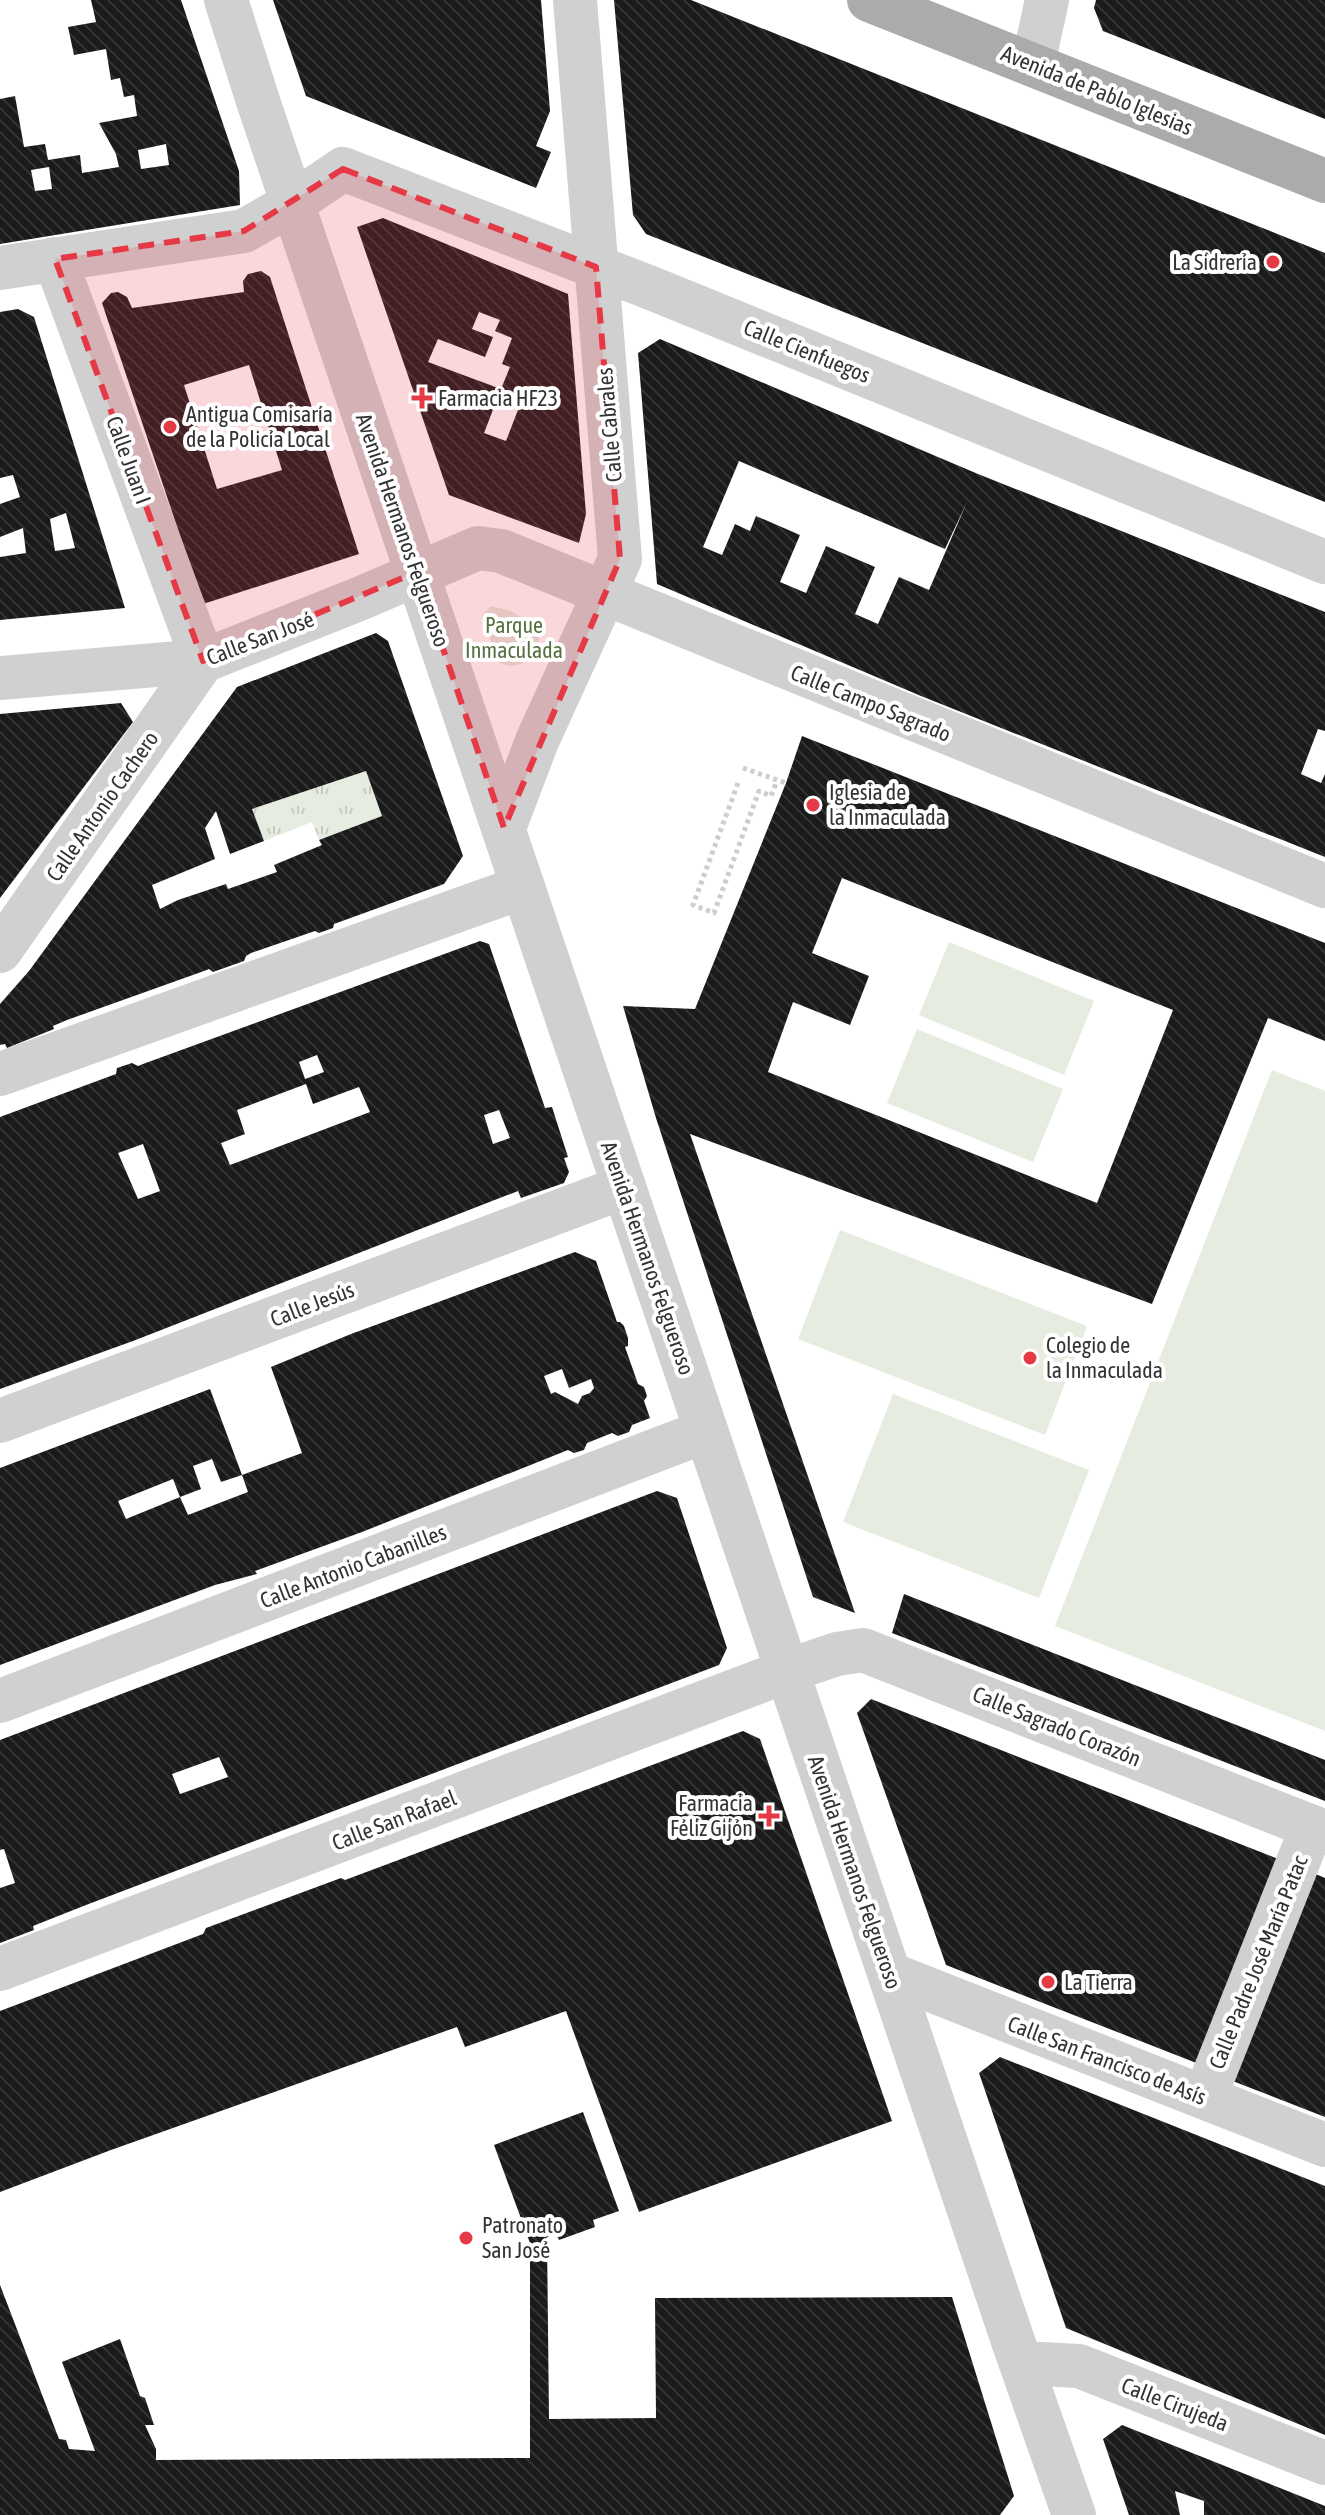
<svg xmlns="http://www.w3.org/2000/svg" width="1325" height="2515" font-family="'Asap Condensed',sans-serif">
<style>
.grass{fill:url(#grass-tufts)}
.green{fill:#e6ecdf}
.building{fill:url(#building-back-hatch);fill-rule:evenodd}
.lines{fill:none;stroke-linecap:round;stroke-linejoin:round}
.path{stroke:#cdcdcd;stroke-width:5;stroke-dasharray:4 4;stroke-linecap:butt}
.minor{stroke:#d0d0d0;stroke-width:44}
.major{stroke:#ababab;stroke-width:44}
.marked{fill:#e63946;fill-opacity:0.2;stroke:#e63946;stroke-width:6;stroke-dasharray:16 10;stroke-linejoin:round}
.poi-dot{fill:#e63946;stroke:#fff;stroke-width:3}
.labels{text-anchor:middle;stroke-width:8;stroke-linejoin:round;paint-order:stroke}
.street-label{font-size:22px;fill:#333;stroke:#fff}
.poi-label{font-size:22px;fill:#333;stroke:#fff;text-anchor:start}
.park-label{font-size:22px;fill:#56703f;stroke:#fff}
</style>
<defs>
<pattern id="grass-tufts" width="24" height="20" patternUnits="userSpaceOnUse" patternTransform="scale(2)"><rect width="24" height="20" fill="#e6ecdf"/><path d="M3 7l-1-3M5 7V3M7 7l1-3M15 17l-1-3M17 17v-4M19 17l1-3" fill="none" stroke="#c6cbc0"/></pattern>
<pattern id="building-back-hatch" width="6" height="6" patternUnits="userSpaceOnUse" patternTransform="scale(2)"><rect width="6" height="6" fill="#1a1a1a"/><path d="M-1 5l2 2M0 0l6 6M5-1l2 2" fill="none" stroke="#333"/></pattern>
</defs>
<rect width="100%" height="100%" fill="#fff"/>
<polygon class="grass" points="366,771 382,816 319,840 312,822 264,841 252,809"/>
<g class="green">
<path d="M491 606 508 610 539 626C544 650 522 675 498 662L482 615Z"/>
<polygon points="949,942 1094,1001 1064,1075 919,1015"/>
<polygon points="917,1029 1063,1089 1033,1162 887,1103"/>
<polygon points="1272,1070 1325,1091 1325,1731 1055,1626"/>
<polygon points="840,1230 1087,1326 1045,1435 798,1339"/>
<polygon points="893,1394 1089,1470 1039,1598 843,1522"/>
</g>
<g class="building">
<path d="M91 0H181L239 171 240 205 0 244V99L15 96 24 147 45 144 48 160 80 155 82 173 119 167 116 154 99 123 137 116 134 95 124 97 120 78 111 80 106 49 74 55 68 27 96 22ZM166 144 169 165 141 169 138 150ZM49 167 52 189 35 191 31 170Z"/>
<polygon points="273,0 541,0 550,111 536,146 551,152 536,188 306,96"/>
<polygon points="614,0 691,0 1325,253 1325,502 646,234 633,215"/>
<polygon points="1096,0 1325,0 1325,119 1103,31 1094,8"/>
<path d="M383 218 568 294 586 514 579 543 449 495 357 227ZM479 312 500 320 495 331 512 338 502 364 510 367 501 389 523 397 506 441 484 433 501 389 428 362 438 339 485 357 493 337 472 329Z"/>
<path d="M261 271 270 277 359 554 203 604 102 303 111 293 118 292 127 297 132 308 244 292 243 281 248 274ZM249 365 282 470 217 489 184 385Z"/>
<path d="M18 309 34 317 125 608 0 620V557L26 553 23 528 0 537V504L20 497 13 475 0 478V312ZM66 513 75 548 55 551 50 519Z"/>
<path d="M660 339 978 474 1325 612V731L1318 729 1301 774 1321 783 1325 774V857L921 696 657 584 638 353ZM739 461 945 549 967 502 929 590 899 577 878 624 855 614 875 567 826 546 806 593 780 582 800 535 756 516 750 531 735 524 722 555 703 547Z"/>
<path d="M376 633 388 641 463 856 444 884 334 924 333 928 319 933 315 931 251 953 246 956 244 961 213 972 209 969 204 971 67 1020 53 1026 54 1029 7 1048 5 1044 0 1045V1004L29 971 237 687ZM366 771 382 816 319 840 322 845 274 865 277 872 228 889 226 884 178 900 160 909 152 885 215 859 205 828 216 811 230 854 264 841 252 809Z"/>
<polygon points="121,703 133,722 0,898 0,714"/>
<path d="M802 736 1325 943V1041L1268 1018 1152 1304 690 1134 855 1613 813 1597 656 1118 623 1006 695 1009 786 783ZM842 878 1173 1010 1097 1203 768 1072 793 1002 850 1025 869 976 812 953Z"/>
<path d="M480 941 489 944 545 1108 552 1107 568 1157 564 1158 569 1172 564 1183 521 1198 518 1191 133 1341 0 1389V1117L116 1074 117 1068 132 1063 138 1066 143 1064ZM317 1055 324 1072 305 1079 299 1062ZM306 1084 313 1104 359 1087 370 1112 230 1165 221 1143 245 1134 237 1110ZM499 1110 510 1138 493 1144 484 1115ZM143 1144 160 1191 138 1199 118 1153Z"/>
<path d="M575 1252 596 1261 617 1322H620L624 1326 628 1338V1346L625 1347 638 1384 644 1387 647 1396 644 1401 650 1418 632 1425 629 1432 618 1436 612 1433 587 1443 584 1450 574 1453 568 1450 362 1532 255 1571 257 1574 215 1585 0 1665V1468L210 1389 242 1475 221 1482 212 1459 193 1466 201 1489 180 1497 173 1479 118 1501 126 1519 180 1497 188 1515 248 1492 242 1475 302 1453 271 1367 351 1334ZM562 1369 569 1388 591 1379 594 1388 590 1393 582 1396 578 1404 555 1392 551 1394 544 1376Z"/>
<path d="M657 1491 677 1498 727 1648 719 1665 86 1905 33 1926 34 1930 0 1943V1888L15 1883 4 1849 0 1850V1740ZM219 1757 228 1777 180 1794 172 1774Z"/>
<polygon points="904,1594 1325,1760 1325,1801 892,1633"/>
<polygon points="871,1699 1281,1860 1199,2064 946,1965 857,1713"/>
<polygon points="743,1731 760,1739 892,2121 639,2212 566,2011 465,2047 457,2027 111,2150 0,2192 0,2011 203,1934 206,1928 341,1878 345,1880"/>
<polygon points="1311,1872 1325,1878 1325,2117 1230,2080"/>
<polygon points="1000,2057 1325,2186 1325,2435 1066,2328 979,2073"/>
<polygon points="583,2112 619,2211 593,2220 595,2227 559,2240 556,2234 547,2237 549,2419 656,2418 655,2298 952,2297 1014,2496 1000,2515 0,2515 0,2285 59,2439 66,2440 69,2449 95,2451 62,2362 120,2339 140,2396 145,2398 154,2425 145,2425 156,2449 156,2460 530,2458 530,2243 494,2145"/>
<polygon points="1122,2425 1325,2506 1325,2515 1204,2515 1204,2501 1175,2491 1180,2515 1129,2515 1103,2439"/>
</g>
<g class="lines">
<g class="path">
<polyline points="743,768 786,783"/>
<polyline points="738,783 693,905 714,913 759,791 771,796 777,781"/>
</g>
<g class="minor">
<polyline points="226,0 258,101 1013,2341 1074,2515"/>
<polyline points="1033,64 1047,0"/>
<polyline points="55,259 203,661"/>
<polyline points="0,268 244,231 293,203 343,169 651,288 1325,562"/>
<polyline points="0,678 203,661 359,599 478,548 501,551 1325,886"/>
<polyline points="504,828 537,741 620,559 575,0"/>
<polyline points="0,951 203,661"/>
<polyline points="0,1074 523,887"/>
<polyline points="0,1421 624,1187"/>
<polyline points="0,1701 706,1431"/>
<polyline points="0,1969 787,1671 837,1654 863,1650 1325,1832"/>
<polyline points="890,1974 1325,2145"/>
<polyline points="1205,2097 1312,1827"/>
<polyline points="1021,2363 1079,2366 1325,2463"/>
</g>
<polyline class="major" points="869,0 1325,181"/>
</g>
<path class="marked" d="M343 169 596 267 620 559 504 828 417 572 203 661 55 259 244 231Z"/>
<g class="poi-dot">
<circle cx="1273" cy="262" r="8"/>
<path d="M418 386h8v8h8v8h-8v8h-8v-8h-8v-8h8z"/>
<circle cx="170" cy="427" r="8"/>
<circle cx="813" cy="805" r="8"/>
<circle cx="1030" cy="1358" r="8"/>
<path d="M765 1804h8v8h8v8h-8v8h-8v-8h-8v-8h8z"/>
<circle cx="1048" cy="1982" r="8"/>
<circle cx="466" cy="2238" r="8"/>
</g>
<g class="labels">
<g class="street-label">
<text transform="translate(1097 90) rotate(22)" y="8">Avenida de Pablo Iglesias</text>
<text transform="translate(807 351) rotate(22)" y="8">Calle Cienfuegos</text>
<text transform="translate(609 425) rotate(-95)" y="8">Calle Cabrales</text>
<text transform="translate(129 460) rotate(70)" y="8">Calle Juan I</text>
<text transform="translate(403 530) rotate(71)" y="8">Avenida Hermanos Felgueroso</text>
<text transform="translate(260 638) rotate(-21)" y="8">Calle San José</text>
<text transform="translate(871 703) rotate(22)" y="8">Calle Campo Sagrado</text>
<text transform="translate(102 806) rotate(-55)" y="8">Calle Antonio Cachero</text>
<text transform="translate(648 1258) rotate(71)" y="8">Avenida Hermanos Felgueroso</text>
<text transform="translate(312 1304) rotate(-21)" y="8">Calle Jesús</text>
<text transform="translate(353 1566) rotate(-21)" y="8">Calle Antonio Cabanilles</text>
<text transform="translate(1057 1726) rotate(22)" y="8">Calle Sagrado Corazón</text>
<text transform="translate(394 1820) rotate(-21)" y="8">Calle San Rafael</text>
<text transform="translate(855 1872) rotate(71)" y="8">Avenida Hermanos Felgueroso</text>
<text transform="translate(1258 1962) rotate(-68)" y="8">Calle Padre José María Patac</text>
<text transform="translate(1107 2060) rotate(21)" y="8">Calle San Francisco de Asís</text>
<text transform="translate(1175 2404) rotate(21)" y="8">Calle Cirujeda</text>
</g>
<g class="poi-label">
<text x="1257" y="270" text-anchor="end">La Sidrería</text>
<text x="438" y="406">Farmacia HF23</text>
<text x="186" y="422">Antigua Comisaría<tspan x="186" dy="25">de la Policía Local</tspan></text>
<text x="829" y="800">Iglesia de<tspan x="829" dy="25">la Inmaculada</tspan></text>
<text x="1046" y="1353">Colegio de<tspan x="1046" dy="25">la Inmaculada</tspan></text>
<text x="753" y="1811" text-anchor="end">Farmacia<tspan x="753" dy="25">Féliz Gijón</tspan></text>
<text x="1064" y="1990">La Tierra</text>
<text x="482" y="2233">Patronato<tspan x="482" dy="25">San José</tspan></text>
</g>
<g class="park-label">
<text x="514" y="633">Parque<tspan x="514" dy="25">Inmaculada</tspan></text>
</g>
</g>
</svg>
